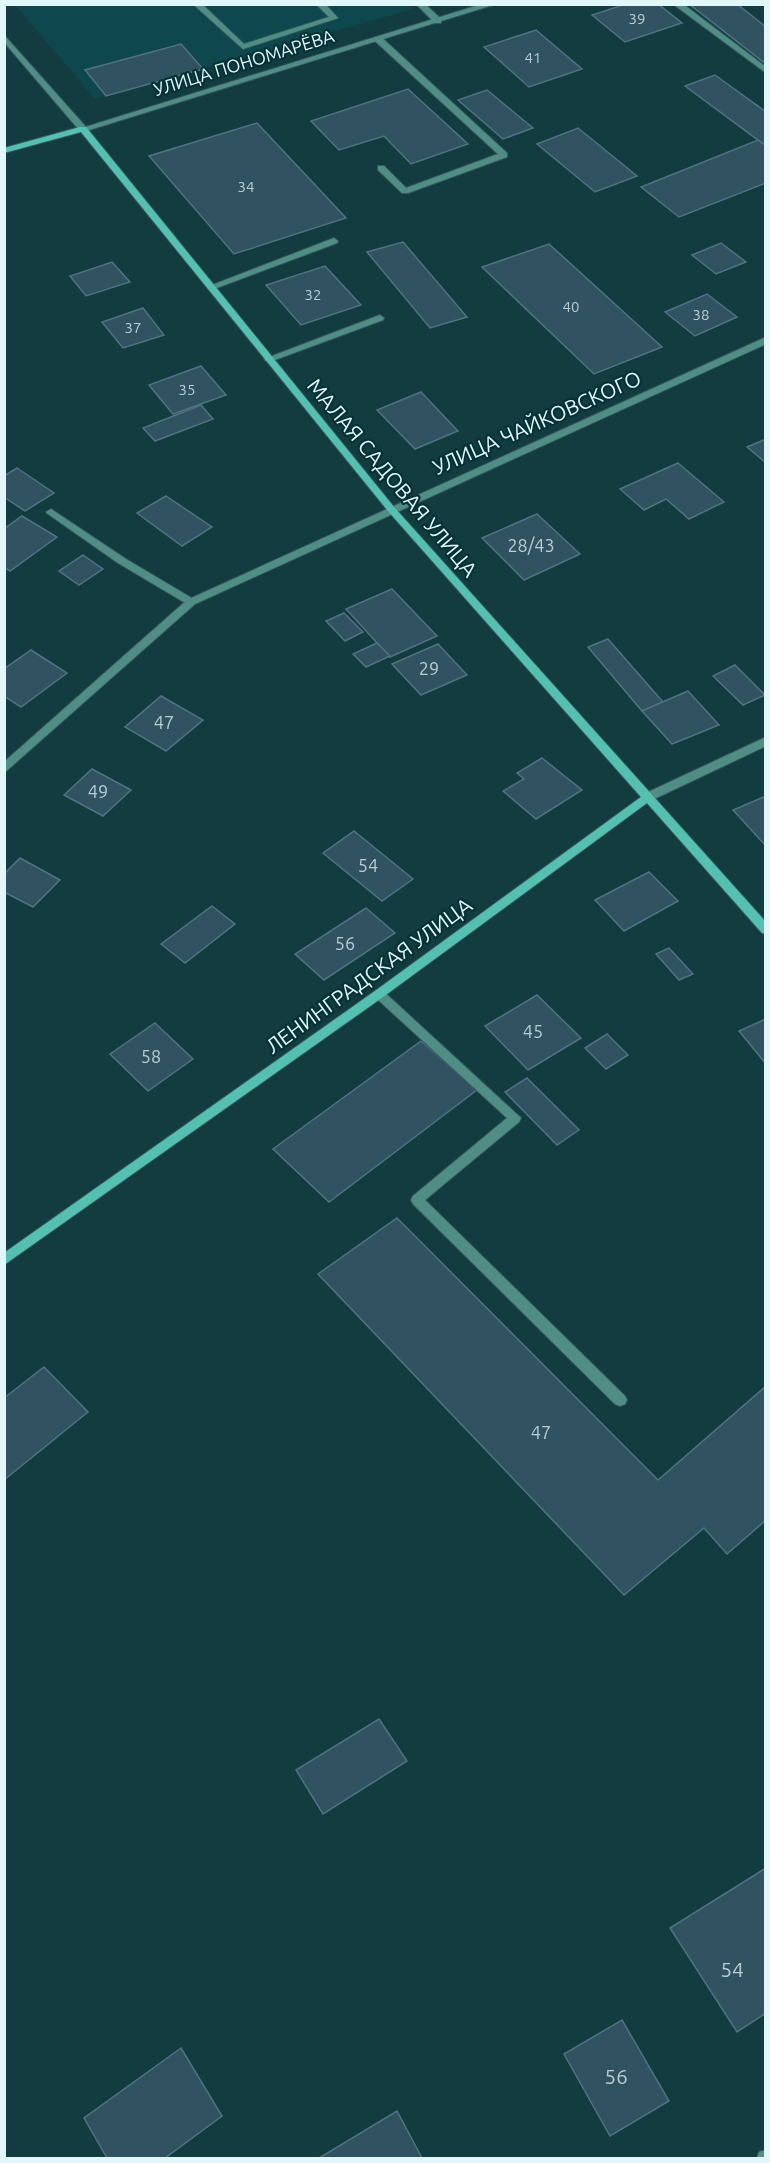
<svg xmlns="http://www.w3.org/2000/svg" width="770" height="2163" font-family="Ubuntu,sans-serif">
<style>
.built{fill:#0e484e}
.building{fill:#315361;stroke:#507281;stroke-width:1.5}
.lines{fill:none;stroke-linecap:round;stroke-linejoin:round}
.service-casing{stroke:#345a5f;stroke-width:2}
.minor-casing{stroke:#345a5f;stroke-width:2}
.tertiary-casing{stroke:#345a5f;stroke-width:2}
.secondary-casing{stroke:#345a5f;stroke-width:2}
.service{fill:#508e85;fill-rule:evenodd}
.minor{fill:#508e85;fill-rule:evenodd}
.tertiary{fill:#508e85;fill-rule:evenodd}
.secondary{fill:#55c0b1;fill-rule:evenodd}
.labels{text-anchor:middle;stroke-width:4.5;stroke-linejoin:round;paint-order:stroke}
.far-number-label{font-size:15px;fill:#b5ced4}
.far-street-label{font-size:18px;fill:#e1f7fa;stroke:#063236}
.number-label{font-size:18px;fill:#b5ced4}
.street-label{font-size:21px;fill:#e1f7fa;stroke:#063236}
.near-number-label{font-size:21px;fill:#b5ced4}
</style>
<rect width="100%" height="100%" fill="#133c41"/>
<polygon class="built" points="408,4 413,9 95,99 15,5"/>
<g class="building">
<polygon points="626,4 658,4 682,23 625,42 592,15"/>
<polygon points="689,4 737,4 766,27 766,64"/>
<polygon points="536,30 582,69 529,87 484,47"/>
<polygon points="181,44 203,69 106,96 85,70"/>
<polygon points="715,75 766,112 766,146 685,86"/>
<polygon points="408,89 468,144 411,164 384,136 339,150 311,121"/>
<polygon points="487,90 533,128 503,139 458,100"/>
<polygon points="257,123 346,218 234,254 149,156"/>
<polygon points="578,128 637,176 595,192 537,144"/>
<polygon points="758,140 766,146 766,183 679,217 641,187"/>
<polygon points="403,242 467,317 430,328 367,252"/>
<polygon points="721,243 746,262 716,274 692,255"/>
<polygon points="549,244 662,347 594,374 482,267"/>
<polygon points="112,262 130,282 86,296 70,276"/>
<polygon points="325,266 361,305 301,325 266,285"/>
<polygon points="707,294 737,317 695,336 665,312"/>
<polygon points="143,308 164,335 123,348 102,322"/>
<polygon points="201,366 226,395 173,414 149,385"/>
<polygon points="421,392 458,431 415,449 377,410"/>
<polygon points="201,405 213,419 155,441 143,428"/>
<polygon points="766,439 766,463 747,447"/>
<polygon points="678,463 724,502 689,519 666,499 644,510 620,489"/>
<polygon points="17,468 54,493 25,511 4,497 4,476"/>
<polygon points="166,496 212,527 182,546 137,513"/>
<polygon points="537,514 580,554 524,580 482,538"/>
<polygon points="22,516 57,537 10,571 4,567 4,529"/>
<polygon points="83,555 103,569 79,585 59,571"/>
<polygon points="392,589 437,636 390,657 346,609"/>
<polygon points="344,613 363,632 345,641 326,621"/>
<polygon points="608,639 663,702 642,711 588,647"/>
<polygon points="377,643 390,656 366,667 353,654"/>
<polygon points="438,644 467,675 421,695 392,664"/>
<polygon points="31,650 67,673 21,707 4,696 4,669"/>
<polygon points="735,665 765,695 743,705 713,676"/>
<polygon points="688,691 719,725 672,744 642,711"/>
<polygon points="161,696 203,720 166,751 125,727"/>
<polygon points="542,758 582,790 536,819 503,791 524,779 517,773"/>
<polygon points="92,769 131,790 103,816 64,795"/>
<polygon points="766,796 766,846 733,810"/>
<polygon points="354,831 413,879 382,901 323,853"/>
<polygon points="20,858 60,880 33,907 4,892 4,874"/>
<polygon points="649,872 678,901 624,931 595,900"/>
<polygon points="212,906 235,924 185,963 161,944"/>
<polygon points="366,908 395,933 324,980 295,954"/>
<polygon points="669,948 693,974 679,980 656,954"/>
<polygon points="537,995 581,1038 528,1070 485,1026"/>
<polygon points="766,1019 766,1064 739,1031"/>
<polygon points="155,1023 193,1059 148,1091 110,1054"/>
<polygon points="607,1034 628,1055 606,1069 585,1048"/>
<polygon points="421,1041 477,1090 329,1202 273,1149"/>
<polygon points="527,1078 579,1130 557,1145 505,1092"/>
<polygon points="397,1218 658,1480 766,1386 766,1520 727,1554 704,1528 624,1595 318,1274"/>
<polygon points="44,1367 88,1412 4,1480 4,1398"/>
<polygon points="379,1719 407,1761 323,1814 296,1770"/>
<polygon points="766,1868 766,2013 737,2032 670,1928"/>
<polygon points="622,2020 669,2101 610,2136 564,2054"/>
<polygon points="181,2048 222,2116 165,2158 107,2158 84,2118"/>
<polygon points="397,2111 422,2158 319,2158"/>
</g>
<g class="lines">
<defs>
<g id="service">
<polygon points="193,4 202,4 244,44 329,17 316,4 325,4 338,18 243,49"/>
<polygon points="416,4 425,4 441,19 441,23 435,23"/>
<polygon points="673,4 683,4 766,67 766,73"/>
<polygon points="375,37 381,37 507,153 507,157 408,193 402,193 378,170 378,166 384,166 406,188 498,154 375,41"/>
<polygon points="334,238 338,241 337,243 214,289 208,289 207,287"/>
<polygon points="380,315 384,318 383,320 272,361 266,361 264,359"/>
<polygon points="51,509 126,559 195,600 195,604 187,604 118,563 48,514 46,512"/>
<polygon points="379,989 383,991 521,1118 519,1122 425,1200 625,1396 627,1400 625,1404 620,1406 615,1404 413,1204 411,1200 413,1196 507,1118 375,997 373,994 375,991"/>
</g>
<g id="minor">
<polygon points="482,4 496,4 86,131 79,129"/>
<polygon points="766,337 766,344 195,604 4,773 4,762 187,600"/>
<polygon points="766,737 766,746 652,800 648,801 643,797 644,794"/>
<polygon points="766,2150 766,2158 757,2158 759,2152"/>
</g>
<polygon id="tertiary" points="4,35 86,127 86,131 80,131 4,42"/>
<polygon id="secondary" points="80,127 86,127 394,507 766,922 766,934 762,933 647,803 383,997 4,1265 4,1253 375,991 641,797 388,511 81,132 4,153 4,148"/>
</defs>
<use href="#service" class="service-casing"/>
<use href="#minor" class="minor-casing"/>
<use href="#tertiary" class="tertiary-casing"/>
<use href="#secondary" class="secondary-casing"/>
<use href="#service" class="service"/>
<use href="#minor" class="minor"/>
<use href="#tertiary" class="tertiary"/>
<use href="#secondary" class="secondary"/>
</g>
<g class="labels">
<g class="far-number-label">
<text x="637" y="24">39</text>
<text x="533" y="63">41</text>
<text x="246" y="192">34</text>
<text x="313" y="300">32</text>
<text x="571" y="312">40</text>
<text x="701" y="320">38</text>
<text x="133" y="333">37</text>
<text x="187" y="395">35</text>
</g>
<g class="far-street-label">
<text transform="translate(244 63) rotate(-17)" y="6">УЛИЦА ПОНОМАРЁВА</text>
</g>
<g class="number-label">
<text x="531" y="552">28/43</text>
<text x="429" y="675">29</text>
<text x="164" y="729">47</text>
<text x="98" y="798">49</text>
<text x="368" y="872">54</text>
<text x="345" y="950">56</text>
<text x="533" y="1038">45</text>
<text x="151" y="1063">58</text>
<text x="541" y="1439">47</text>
</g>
<g class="street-label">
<text transform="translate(537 423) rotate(-24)" y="7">УЛИЦА ЧАЙКОВСКОГО</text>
<text transform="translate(392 478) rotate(50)" y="7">МАЛАЯ САДОВАЯ УЛИЦА</text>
<text transform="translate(369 976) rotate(-36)" y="7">ЛЕНИНГРАДСКАЯ УЛИЦА</text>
</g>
<g class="near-number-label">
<text x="732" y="1977">54</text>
<text x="616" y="2084">56</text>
</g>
</g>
<rect width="770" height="2163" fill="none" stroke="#e1f7fa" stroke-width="12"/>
</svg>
